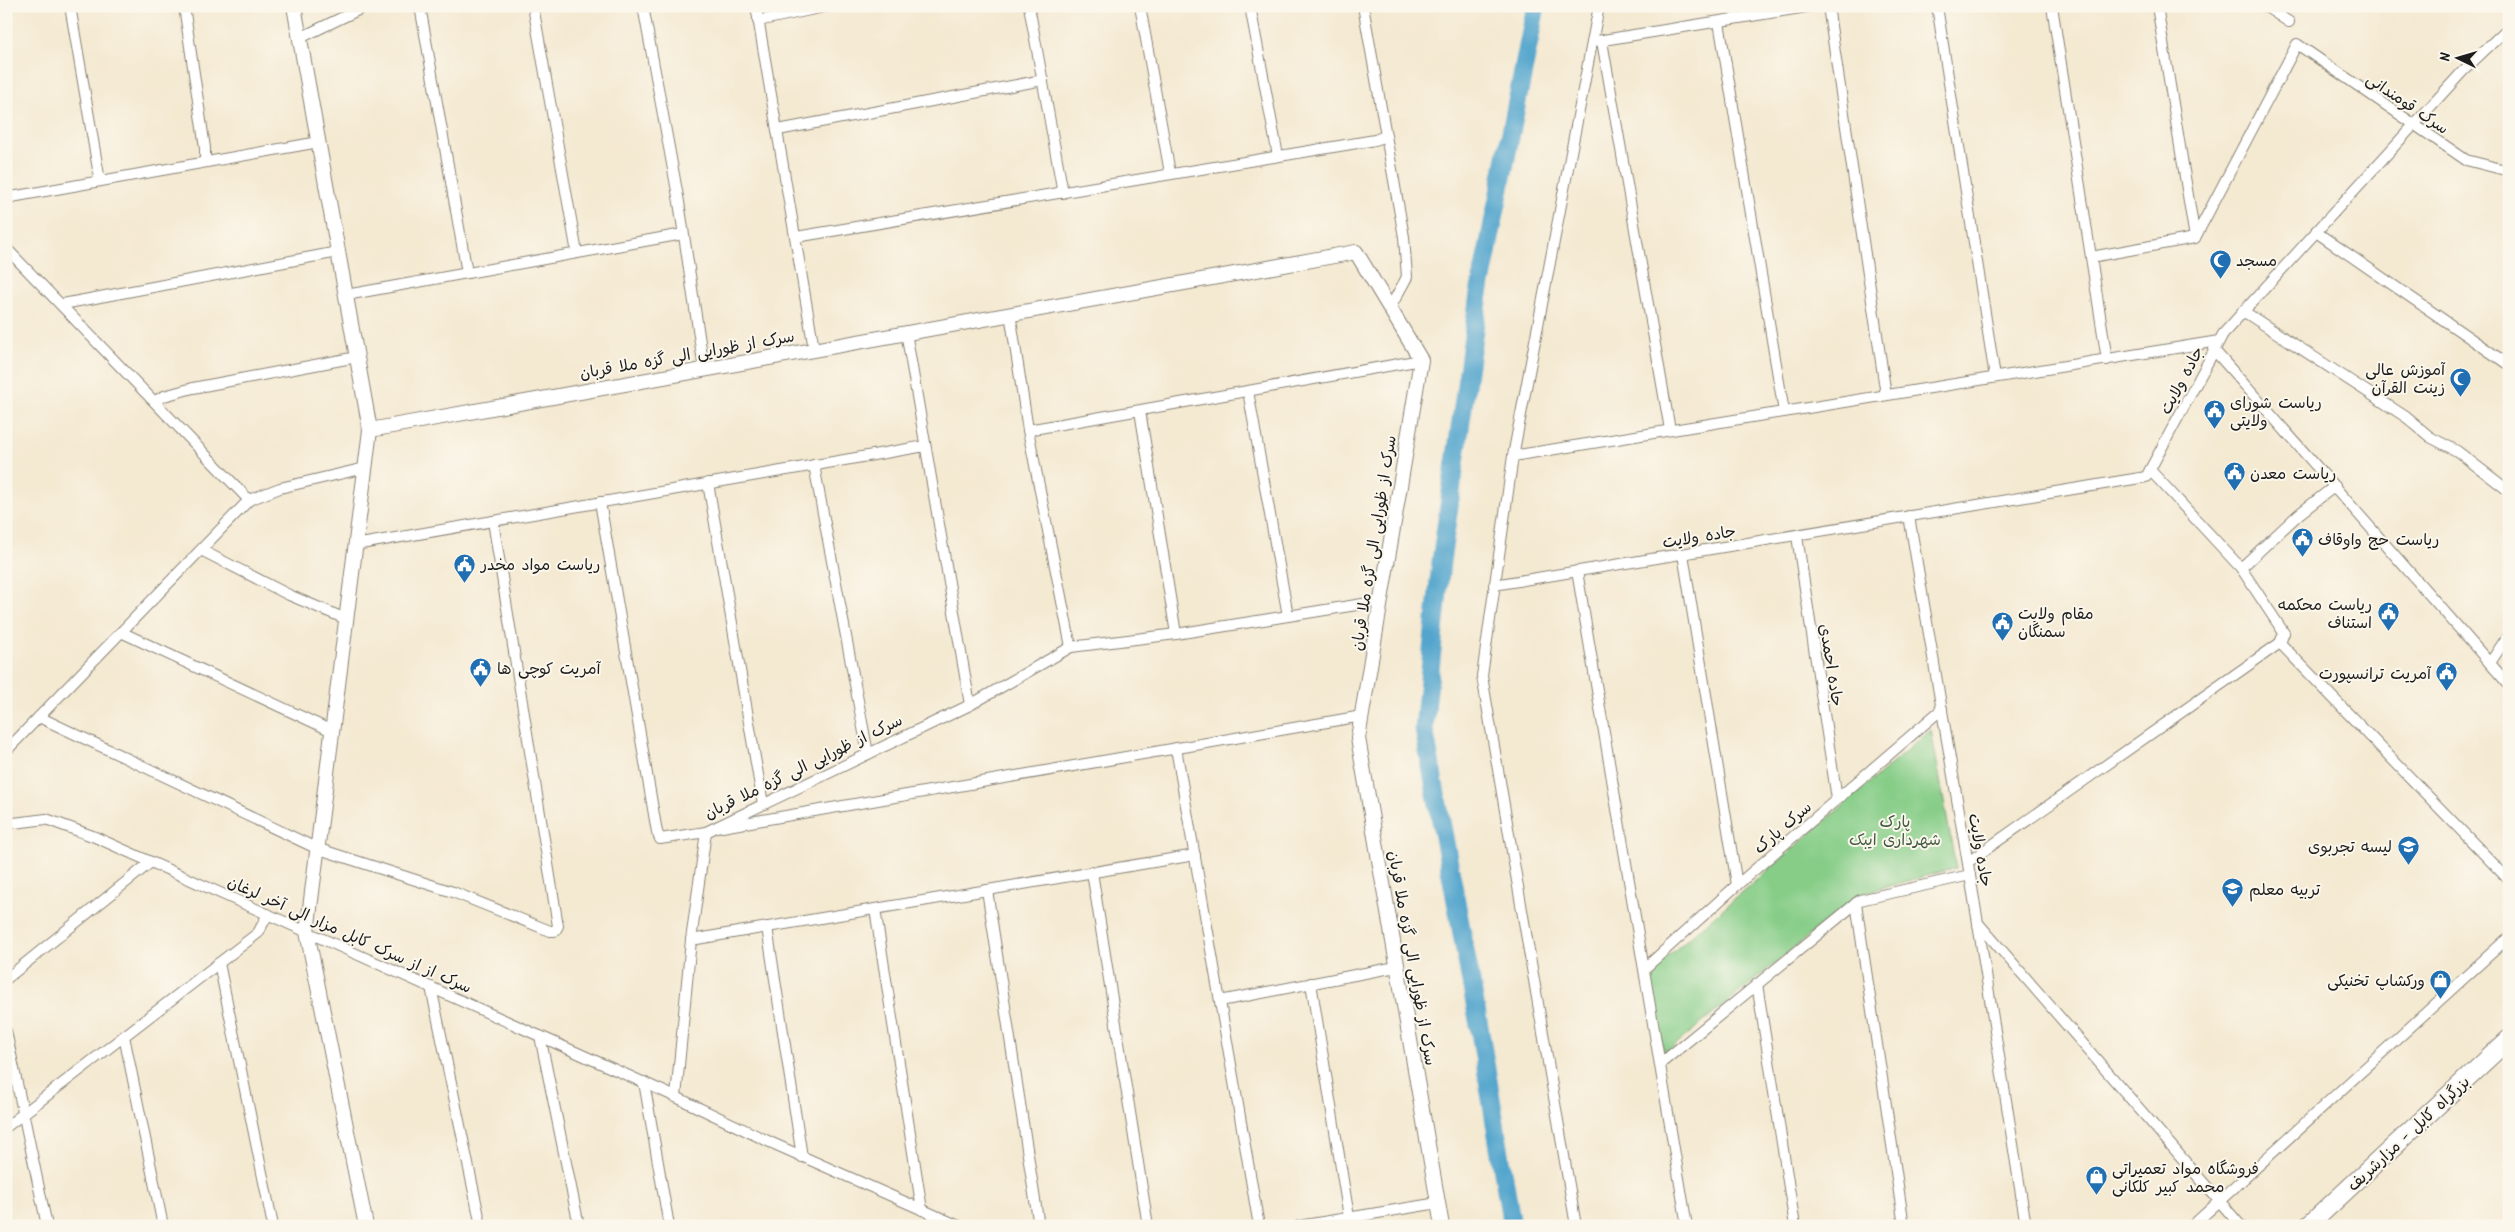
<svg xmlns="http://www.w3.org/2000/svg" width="2515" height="1232" font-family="Kalam,'Playpen Sans Arabic',sans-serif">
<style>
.green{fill:#87cd88;stroke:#527452}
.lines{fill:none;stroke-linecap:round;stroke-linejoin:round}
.river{stroke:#52a5cd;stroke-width:19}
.minor-casing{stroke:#888276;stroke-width:12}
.tertiary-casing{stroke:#888276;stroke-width:16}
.trunk-casing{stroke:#888276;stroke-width:20}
.minor{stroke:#fff;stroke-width:10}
.tertiary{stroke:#fff;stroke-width:14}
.trunk{stroke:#fff;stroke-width:18}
.labels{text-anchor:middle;stroke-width:4;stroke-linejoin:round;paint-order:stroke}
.street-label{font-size:16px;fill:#1c1c1c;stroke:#fbf7ec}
.poi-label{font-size:16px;fill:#1c1c1c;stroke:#fbf7ec;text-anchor:start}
.park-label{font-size:16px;fill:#415a42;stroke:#fbf7ec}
</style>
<rect width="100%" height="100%" fill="#fbf7ec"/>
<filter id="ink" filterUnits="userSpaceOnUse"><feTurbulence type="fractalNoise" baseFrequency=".02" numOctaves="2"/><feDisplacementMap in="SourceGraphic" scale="10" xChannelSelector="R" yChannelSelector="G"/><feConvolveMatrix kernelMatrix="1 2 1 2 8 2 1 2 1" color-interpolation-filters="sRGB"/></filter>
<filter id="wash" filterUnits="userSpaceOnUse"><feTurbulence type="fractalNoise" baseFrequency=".0096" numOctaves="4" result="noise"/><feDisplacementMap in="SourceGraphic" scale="20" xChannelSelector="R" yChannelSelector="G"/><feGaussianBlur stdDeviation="1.12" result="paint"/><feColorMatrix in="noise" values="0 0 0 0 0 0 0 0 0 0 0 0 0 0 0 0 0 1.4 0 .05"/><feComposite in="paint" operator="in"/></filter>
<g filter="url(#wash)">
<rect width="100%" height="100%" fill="#f4e9d1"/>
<polygon class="green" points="1931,730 1956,868 1860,894 1664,1054 1647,974"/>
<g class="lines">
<polyline class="river" points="1512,1226 1478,1020 1424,729 1441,562 1479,294 1536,6"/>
</g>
</g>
<g filter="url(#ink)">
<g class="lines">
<defs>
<g id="minor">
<polyline points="70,6 100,181"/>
<polyline points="184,6 205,148 205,161"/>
<polyline points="420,6 467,273"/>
<polyline points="533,6 577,253"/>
<polyline points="643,6 679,202 704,369"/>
<polyline points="756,6 814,349"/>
<polyline points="1029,6 1063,193"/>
<polyline points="1140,6 1170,173"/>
<polyline points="1250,6 1278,156"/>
<polyline points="1363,6 1404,237 1407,277 1390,308"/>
<polyline points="1828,6 1886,395"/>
<polyline points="1937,6 1995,377"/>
<polyline points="2052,6 2107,360"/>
<polyline points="2157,6 2195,238"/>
<polyline points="2265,6 2289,22"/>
<polyline points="758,21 829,6"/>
<polyline points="1719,22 1784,412"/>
<polyline points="300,38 366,6"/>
<polyline points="1597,41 1813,6"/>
<polyline points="1602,41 1670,430"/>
<polyline points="778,130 1043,80"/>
<polyline points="6,198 319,142"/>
<polyline points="2316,232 2509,365"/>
<polyline points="796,237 1375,140 1385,136"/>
<polyline points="6,248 249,500"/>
<polyline points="2091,257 2195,238 2297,44 2466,160 2509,171"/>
<polyline points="346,295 683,234"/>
<polyline points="63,304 338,252"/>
<polyline points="2243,311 2406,417 2430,437 2457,451 2509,491"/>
<polyline points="906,332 970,705"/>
<polyline points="2214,350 2509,685"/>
<polyline points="1248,391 1288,616"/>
<polyline points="155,401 164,396 193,388 357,357"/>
<polyline points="1140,411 1176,634"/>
<polyline points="1028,430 1421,360"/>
<polyline points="1513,456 2219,341"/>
<polyline points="814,465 868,754"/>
<polyline points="2150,470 2241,568 2284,633 2280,643"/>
<polyline points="708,483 763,804"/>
<polyline points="600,502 657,832 660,839 706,832"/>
<polyline points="1909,516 1978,923 2241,1226"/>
<polyline points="1797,536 1837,799"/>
<polyline points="355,545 925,446"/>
<polyline points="201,550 289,595 346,619"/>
<polyline points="1683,554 1737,885"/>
<polyline points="2241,568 2299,514 2335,486"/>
<polyline points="1577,571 1687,1226"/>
<polyline points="1494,585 2146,477 2223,334 2463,71 2509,27"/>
<polyline points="121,632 332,731"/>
<polyline points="1071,647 1176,634 1381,601"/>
<polyline points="2490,663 2509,634"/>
<polyline points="39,717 316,848 453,892 550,931 555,931 558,926 493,521"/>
<polyline points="1176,748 1259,1226"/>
<polyline points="6,751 249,500 280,488 365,468"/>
<polyline points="6,824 46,819 95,837 676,1097 772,1143 959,1226"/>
<polyline points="722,827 1362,716"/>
<polyline points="1968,862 2280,643 2509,880"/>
<polyline points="1092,872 1148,1226"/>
<polyline points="987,890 1039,1226"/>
<polyline points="1856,903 1904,1226"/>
<polyline points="875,909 922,1210"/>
<polyline points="1978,924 2026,1226"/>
<polyline points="767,927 802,1157"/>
<polyline points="691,940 1195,855"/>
<polyline points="219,963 273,1226"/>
<polyline points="1644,969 1737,885 1942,709"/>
<polyline points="6,979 151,862"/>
<polyline points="1311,983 1349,1217"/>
<polyline points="1757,984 1795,1226"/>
<polyline points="431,987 481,1226"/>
<polyline points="1220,1001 1396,967"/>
<polyline points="6,1031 47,1226"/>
<polyline points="124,1036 163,1226"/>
<polyline points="540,1036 579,1226"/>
<polyline points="1660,1064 1860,900 1970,875"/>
<polyline points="644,1082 669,1226"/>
<polyline points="676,1097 691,940 706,832 970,705 1071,647 1028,430 1010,313"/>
<polyline points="6,1127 258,933 268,914"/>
<polyline points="1299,1226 1438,1203"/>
<polyline points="1576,1226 1482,676 1513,456 1599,6"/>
<polyline points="2192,1226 2509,937"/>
</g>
<g id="tertiary">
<polyline points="294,6 370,430 307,932 366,1226"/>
<polyline points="370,430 1356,252 1421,360 1358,738 1442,1226"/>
</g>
<polyline id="trunk" points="2308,1226 2509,1039"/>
</defs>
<use href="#minor" class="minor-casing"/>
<use href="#tertiary" class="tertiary-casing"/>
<use href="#trunk" class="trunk-casing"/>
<use href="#minor" class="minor"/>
<use href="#tertiary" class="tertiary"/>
<use href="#trunk" class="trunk"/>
</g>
</g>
<defs>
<symbol id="mosque-pin" viewBox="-11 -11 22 30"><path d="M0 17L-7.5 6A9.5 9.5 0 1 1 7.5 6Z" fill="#1f6fb2" stroke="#fbf7ec"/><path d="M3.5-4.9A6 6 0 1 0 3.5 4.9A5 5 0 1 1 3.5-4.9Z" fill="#fff"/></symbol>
<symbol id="civic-pin" viewBox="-11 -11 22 30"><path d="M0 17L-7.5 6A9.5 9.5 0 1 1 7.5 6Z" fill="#1f6fb2" stroke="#fbf7ec"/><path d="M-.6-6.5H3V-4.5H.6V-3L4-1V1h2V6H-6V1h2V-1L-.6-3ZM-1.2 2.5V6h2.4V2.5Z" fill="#fff"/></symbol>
<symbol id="school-pin" viewBox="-11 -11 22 30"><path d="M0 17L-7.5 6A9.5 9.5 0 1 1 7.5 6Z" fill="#1f6fb2" stroke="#fbf7ec"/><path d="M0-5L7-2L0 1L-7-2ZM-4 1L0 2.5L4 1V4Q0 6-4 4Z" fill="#fff"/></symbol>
<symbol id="university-pin" viewBox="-11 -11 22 30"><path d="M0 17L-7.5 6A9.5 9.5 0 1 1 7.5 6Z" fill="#1f6fb2" stroke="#fbf7ec"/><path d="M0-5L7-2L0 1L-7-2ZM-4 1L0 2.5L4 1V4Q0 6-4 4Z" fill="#fff"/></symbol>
<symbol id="shop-pin" viewBox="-11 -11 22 30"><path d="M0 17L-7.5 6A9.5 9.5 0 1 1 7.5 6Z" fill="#1f6fb2" stroke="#fbf7ec"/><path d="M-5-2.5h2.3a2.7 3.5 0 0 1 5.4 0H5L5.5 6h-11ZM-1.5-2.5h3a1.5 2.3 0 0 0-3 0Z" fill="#fff"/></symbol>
</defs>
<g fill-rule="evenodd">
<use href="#mosque-pin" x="2208" y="248" width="25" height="34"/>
<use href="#mosque-pin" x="2448" y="366" width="25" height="34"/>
<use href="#civic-pin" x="2202" y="398" width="25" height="34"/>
<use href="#civic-pin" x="2222" y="460" width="25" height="34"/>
<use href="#civic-pin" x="2290" y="526" width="25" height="34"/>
<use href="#civic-pin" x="452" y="552" width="25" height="34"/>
<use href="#civic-pin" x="2376" y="600" width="25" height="34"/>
<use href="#civic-pin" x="1990" y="610" width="25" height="34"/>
<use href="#civic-pin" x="468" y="656" width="25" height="34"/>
<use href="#civic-pin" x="2434" y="660" width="25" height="34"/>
<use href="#school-pin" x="2396" y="834" width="25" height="34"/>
<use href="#university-pin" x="2220" y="876" width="25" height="34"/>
<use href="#shop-pin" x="2428" y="968" width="25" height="34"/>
<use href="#shop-pin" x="2084" y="1164" width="25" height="34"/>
</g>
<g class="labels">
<g class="street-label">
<text transform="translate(2408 103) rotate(34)" y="6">سرک قومندانی</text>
<text transform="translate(687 354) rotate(-10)" y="6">سرک از ظورایی الی گزه ملا قربان</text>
<text transform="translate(2181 380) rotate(-62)" y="6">جاده ولایت</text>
<text transform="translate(1699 536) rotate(-9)" y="6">جاده ولایت</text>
<text transform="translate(1373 543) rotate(-81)" y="6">سرک از ظورایی الی گزه ملا قربان</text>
<text transform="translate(1832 665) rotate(81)" y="6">جاده احمدی</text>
<text transform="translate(803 766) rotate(-26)" y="6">سرک از ظورایی الی گزه ملا قربان</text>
<text transform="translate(1782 827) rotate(-41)" y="6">سرک پارک</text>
<text transform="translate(1981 850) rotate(80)" y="6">جاده ولایت</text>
<text transform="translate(350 934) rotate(24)" y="6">سرک از از سرک کابل مزار الی آخر لرغان</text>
<text transform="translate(1413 958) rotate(80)" y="6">سرک از ظورایی الی گزه ملا قربان</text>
<text transform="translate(2408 1133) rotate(-43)" y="6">بزرگراه کابل - مزارشریف</text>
</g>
<g class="poi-label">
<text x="2236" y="266">مسجد</text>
<text x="2445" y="375" text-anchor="end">آموزش عالی<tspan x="2445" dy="18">زینت القرآن</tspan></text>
<text x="2230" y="408">ریاست شورای<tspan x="2230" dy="18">ولایتی</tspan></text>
<text x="2250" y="479">ریاست معدن</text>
<text x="2318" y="545">ریاست حج واوقاف</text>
<text x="481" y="570">ریاست مواد مخدر</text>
<text x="2372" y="610" text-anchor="end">ریاست محکمه<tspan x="2372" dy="18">استناف</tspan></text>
<text x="2018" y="619">مقام ولایت<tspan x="2018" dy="18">سمنگان</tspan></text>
<text x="497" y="674">آمریت کوچی ها</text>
<text x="2431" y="679" text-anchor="end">آمریت ترانسپورت</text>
<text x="2392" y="852" text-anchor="end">لیسه تجربوی</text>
<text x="2249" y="895">تربیه معلم</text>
<text x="2425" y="986" text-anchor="end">ورکشاپ تخنیکی</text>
<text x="2112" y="1174">فروشگاه مواد تعمیراتی<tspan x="2112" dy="18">محمد کبیر کلکانی</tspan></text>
</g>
<g class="park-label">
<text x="1895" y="827">پارک<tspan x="1895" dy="18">شهرداری ایبک</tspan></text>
</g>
</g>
<rect width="2515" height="1232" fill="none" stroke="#fbf7ec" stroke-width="25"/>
<g transform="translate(2458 58) rotate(275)" stroke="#fbf7ec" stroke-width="4" paint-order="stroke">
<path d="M0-4L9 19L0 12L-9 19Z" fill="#1c1c1c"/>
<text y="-8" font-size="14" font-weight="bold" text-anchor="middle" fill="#1c1c1c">N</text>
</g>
</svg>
